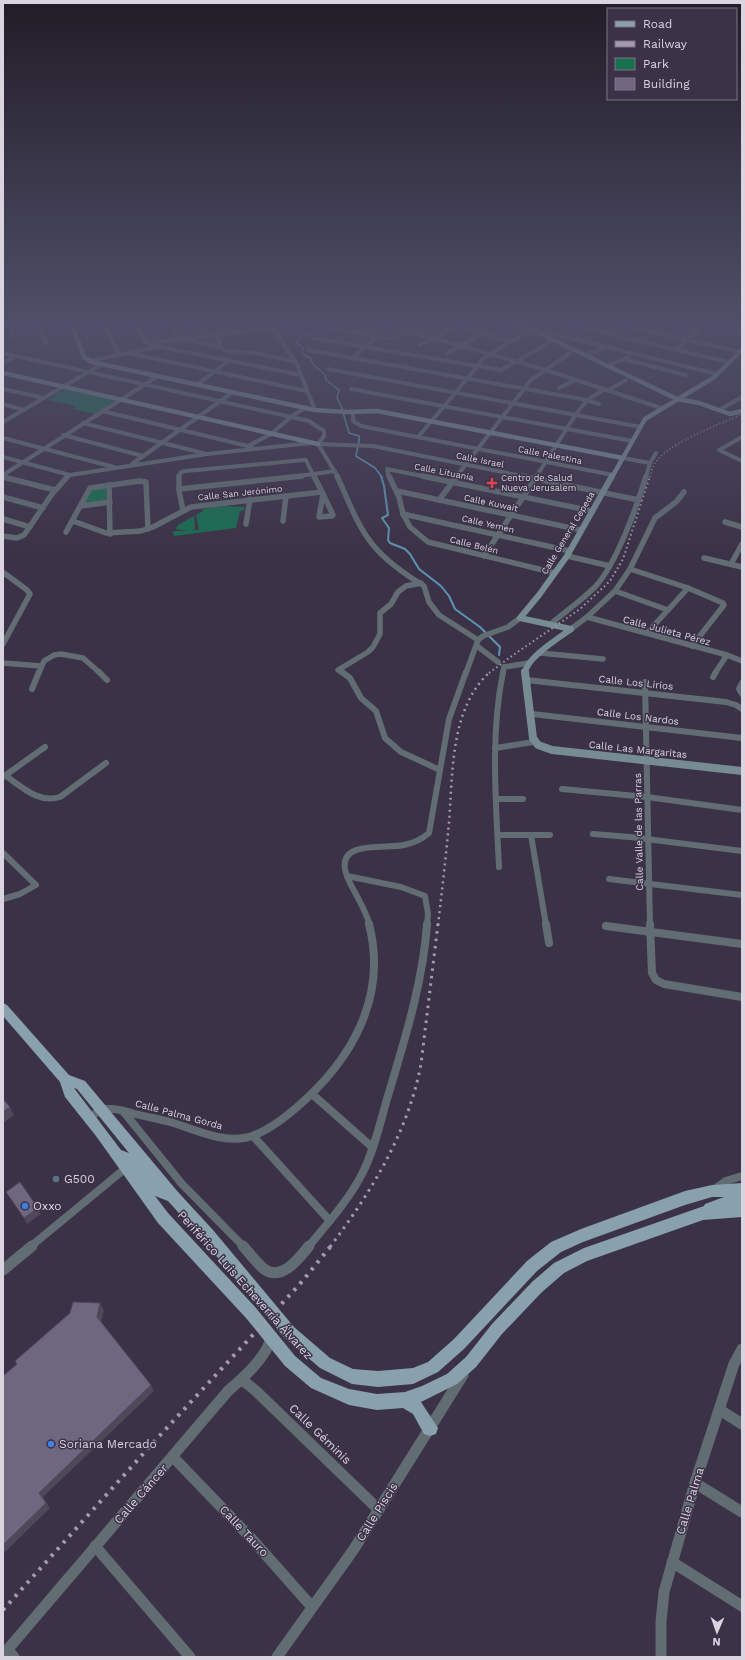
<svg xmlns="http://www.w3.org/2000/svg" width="745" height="1660" font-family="'Work Sans',sans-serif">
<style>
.green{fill:#186e4f}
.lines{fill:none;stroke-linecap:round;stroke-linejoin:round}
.stream-far1{stroke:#5b95b3;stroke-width:1.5}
.stream{stroke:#5b95b3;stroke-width:2}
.street-far4{stroke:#616d72;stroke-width:4}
.street-far3{stroke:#616d72;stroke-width:5.5}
.street-far2{stroke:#616d72;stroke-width:6}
.street-far1{stroke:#616d72;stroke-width:8}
.street{stroke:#616d72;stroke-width:11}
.secondary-far2{stroke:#778b93;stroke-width:4.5}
.secondary-far1{stroke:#778b93;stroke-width:6}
.secondary{stroke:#778b93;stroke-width:8}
.primary{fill:#88a1ac;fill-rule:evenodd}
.rail-far4{stroke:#a39cac;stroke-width:1.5;stroke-dasharray:1 2.5;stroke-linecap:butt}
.rail-far3{stroke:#a39cac;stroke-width:2;stroke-dasharray:1.5 3;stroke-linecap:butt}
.rail-far2{stroke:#a39cac;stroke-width:2.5;stroke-dasharray:2 4;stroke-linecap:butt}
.rail-far1{stroke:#a39cac;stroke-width:3;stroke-dasharray:2.5 5;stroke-linecap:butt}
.rail{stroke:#a39cac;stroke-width:4;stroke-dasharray:3 6;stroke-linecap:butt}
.shaded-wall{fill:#4e4859}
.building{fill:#6f677f;stroke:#4e4859}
.health-dot{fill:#e0444e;stroke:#3c3247;stroke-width:1.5}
.service-dot{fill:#5c6f8a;stroke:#3c3247;stroke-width:1.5}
.shop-dot{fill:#3f7fe0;stroke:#3c3247;stroke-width:1.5}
.labels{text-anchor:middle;stroke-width:3;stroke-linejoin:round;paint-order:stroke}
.far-street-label{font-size:9px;fill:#dad4e1;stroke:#3c3247}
.far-poi-label{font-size:9px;fill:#dad4e1;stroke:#3c3247;text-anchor:start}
.street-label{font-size:10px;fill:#dad4e1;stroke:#3c3247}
.near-poi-label{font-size:12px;fill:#dad4e1;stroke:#3c3247;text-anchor:start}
.near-street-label{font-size:12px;fill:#dad4e1;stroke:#3c3247}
</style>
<rect width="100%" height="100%" fill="#3c3247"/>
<g class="green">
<polygon points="65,389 116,401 95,414 73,409 76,406 48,400"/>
<polygon points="106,487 106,502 84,504 92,488"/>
<polygon points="221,506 245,507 244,510 240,511 236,528 174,536 173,531 188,531 176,529 178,525 194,516 195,529 192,530 199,530 196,515 203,511 203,509"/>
</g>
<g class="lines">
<path class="stream-far1" d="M309 324 318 332 299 338 296 343 303 347 302 351 304 355 310 358 314 365 325 375 326 380 339 390 337 398 341 406 349 433 359 436C360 444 357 448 356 456L375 468 382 477"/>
<polyline class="stream" points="381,476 384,486 388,515 382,518 389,528 388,540 390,543 405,549 410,554 419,569 441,586 449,596 455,609 480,627 500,647 499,655"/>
<g class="street-far4">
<polyline points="9,324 12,336"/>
<polyline points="39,324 46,344"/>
<polyline points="105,324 119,355"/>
<polyline points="136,324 146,342 151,345 301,375"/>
<polyline points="169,324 178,338 221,347"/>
<polyline points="201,324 207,335"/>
<polyline points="234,324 239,331"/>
<polyline points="321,324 334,329 392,339 423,324"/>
<polyline points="384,324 546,370 661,408"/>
<polyline points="447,324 509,341"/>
<polyline points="567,324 728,362"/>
<polyline points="617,324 740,352"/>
<polyline points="671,324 698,331 677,349"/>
<polyline points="270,327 278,333 285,347 296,362 315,410"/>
<polyline points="372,330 384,324"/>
<polyline points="217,334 221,347 226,351 255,353 296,362"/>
<polyline points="313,338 501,370 549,343"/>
<polyline points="149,343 302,324"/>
<polyline points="420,345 458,326"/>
<polyline points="308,350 587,400 599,404"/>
<polyline points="3,353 309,421 324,431 324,436 318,444"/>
<polyline points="128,353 307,391"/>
<polyline points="447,353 482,334"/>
<polyline points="585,355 606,347"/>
<polyline points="352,359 377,336"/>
<polyline points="624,359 686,375"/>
<polyline points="89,361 157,347"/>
<polyline points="3,363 16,356"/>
<polyline points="607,366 629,357"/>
<polyline points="328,369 641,427"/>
<polyline points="198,384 230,360"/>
<polyline points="559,388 575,380"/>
<polyline points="3,389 44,398"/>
<polyline points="351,389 632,441"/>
<polyline points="608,390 626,380"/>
<polyline points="3,404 24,410"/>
<polyline points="719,410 742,397"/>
<polyline points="102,411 252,447"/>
<polyline points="353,412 353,421 361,426 613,475"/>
<polyline points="3,422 102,364"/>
<polyline points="83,423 203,453"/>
<polyline points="63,435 143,456"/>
<polyline points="418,437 478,366 482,359 532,329 717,374"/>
<polyline points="742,437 719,450 742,461"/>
<polyline points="3,438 114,467"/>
<polyline points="318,444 373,446 527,477"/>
<polyline points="318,444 338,477"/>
<polyline points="248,446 271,434 292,416 305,408"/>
<polyline points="3,457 70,475"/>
<polyline points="623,458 650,463"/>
<polyline points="132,464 233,392"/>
<polyline points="3,475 158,376"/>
<polyline points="67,477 70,475 207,454 311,443"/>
<polyline points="179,477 181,472 186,471 304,460 306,460 314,477"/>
<polyline points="292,477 335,471"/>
<polyline points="389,477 387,469 427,477"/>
<polyline points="456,477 531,380 570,353"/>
<polyline points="536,477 576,414 587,400 605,389"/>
<polyline points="646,477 650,463 656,453"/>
</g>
<g class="street-far3">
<polyline points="179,476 179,491 183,510"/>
<polyline points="314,476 323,494"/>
<path d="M337 476C348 499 357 526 373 545 387 562 406 575 424 586L429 602 439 615 478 640"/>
<polyline points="389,476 399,497 403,514"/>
<polyline points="422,476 592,511"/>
<polyline points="522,476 639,500"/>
<polyline points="3,477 55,490"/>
<polyline points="109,485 110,534"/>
<polyline points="179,489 302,476"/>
<polyline points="397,491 581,530"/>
<polygon points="323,494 333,515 332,516 319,517"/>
<polyline points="3,497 43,508"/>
<polyline points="439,500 457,476"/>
<polyline points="81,506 110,502"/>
<polyline points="403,514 570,551"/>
<polyline points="403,514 410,527 428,542 555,573"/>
<polyline points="3,519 30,527"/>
<polyline points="73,521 106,533 141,531 153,527 191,507 322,492"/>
<polyline points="283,521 286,496"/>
<polyline points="725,522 742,527"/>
<polyline points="246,524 250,499"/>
<polyline points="66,532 90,488 139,481 146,482 148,529"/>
<polyline points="3,536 17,538 24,535 52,494 68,476"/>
<polyline points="484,556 537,476"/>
<polyline points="567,556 610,566"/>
<polyline points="704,558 742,567"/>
<polyline points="731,564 742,544"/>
<polyline points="630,569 688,588 723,603 724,605 692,646"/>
<polyline points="615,591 668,610"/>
<polyline points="587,617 727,655 742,661"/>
<path d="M552 623C566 611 582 600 595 587 616 565 637 506 646 476"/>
<polyline points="571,629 587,617 615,591 630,569 655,518 676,502 684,492"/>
<polyline points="647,633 688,588"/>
<polyline points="3,644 30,594 27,590 4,573"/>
<polyline points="477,646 498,662"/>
<polyline points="540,653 603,659"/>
<polyline points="3,663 41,666"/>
<polyline points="504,667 529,663"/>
<polyline points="39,673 44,661 54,655 61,654 83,658 100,673"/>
<polyline points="343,673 338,670 368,652 373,647 380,634 380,613 391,604 398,592 406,586 421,583"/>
<polyline points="466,673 478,640 483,636 508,627 520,618"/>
<polyline points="503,673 504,667"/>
<polyline points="715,673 727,655"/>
</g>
<g class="street-far2">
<polyline points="99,672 107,680"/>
<polyline points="342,672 350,678 361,698 376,711 385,738 401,752 440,770"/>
<polyline points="713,677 716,672"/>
<polyline points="526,680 726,702 736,705 742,709"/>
<polyline points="645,682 650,925"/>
<polyline points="742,683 739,689 742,694"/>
<polyline points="32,689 39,672"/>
<polyline points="532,714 742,738"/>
<polyline points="495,748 534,742"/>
<path d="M6 776C22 787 39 804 60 797L106 763"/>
<polyline points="3,777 45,747"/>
<polyline points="562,789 647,797 742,810"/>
<polyline points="497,799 523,799"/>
<polyline points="593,834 630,837 742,851"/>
<polyline points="498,835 550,835"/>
<polyline points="531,835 546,925"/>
<polyline points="3,853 36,885 20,894 3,899"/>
<path d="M499 867C496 802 490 737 503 672"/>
<polyline points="347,876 401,887 425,896 428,914 427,925"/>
<polyline points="609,879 742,895"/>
<path d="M370 925C367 917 364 909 360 902 355 891 347 881 345 869 340 840 387 849 404 845 414 843 422 839 429 833L449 719 466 672"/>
</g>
<g class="street-far1">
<polyline points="546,924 549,943"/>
<polyline points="650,924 652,973 656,980 664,984 742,997"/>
<polyline points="606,926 742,944"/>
<polyline points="312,1094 372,1147"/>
<polyline points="123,1111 182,1184 244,1247"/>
<path d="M90 1119C93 1115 97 1111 102 1110 113 1107 124 1111 135 1114 147 1117 159 1119 170 1122 194 1129 219 1142 244 1138 263 1135 282 1120 296 1108 351 1061 388 998 369 924"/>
<polyline points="253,1136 330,1221"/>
<polyline points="712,1191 726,1181 742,1176"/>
<polyline points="30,1247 127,1167"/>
<path d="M308 1247C327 1224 348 1201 362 1174 374 1151 380 1123 387 1099 404 1042 423 983 427 924"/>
</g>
<g class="street">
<path d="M243 1246C250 1254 257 1263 264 1269 282 1282 299 1258 309 1246"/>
<polyline points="3,1270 32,1246"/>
<polyline points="241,1381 245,1382 256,1391 379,1510"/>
<polyline points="720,1410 742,1424"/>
<polyline points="173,1457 250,1537 312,1607"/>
<polyline points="695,1483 742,1512"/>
<polyline points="95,1546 190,1657"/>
<polyline points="672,1562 742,1606"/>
<polyline points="8,1650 14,1657"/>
<path d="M3 1655 228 1391C243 1378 266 1358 271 1338"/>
<polyline points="277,1657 354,1549 463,1375"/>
<polyline points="661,1657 661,1622 664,1592 695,1483 734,1364 742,1349"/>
</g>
<g class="secondary-far2">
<polyline points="72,324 84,357 92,362 315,410 346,412 377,411 623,458"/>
<polyline points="509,324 525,331"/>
<polyline points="520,324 677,399 699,403 730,414 742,411"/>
<polyline points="732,324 742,335"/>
<polyline points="3,373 318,444"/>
<polyline points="612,477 645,419 713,378 742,350"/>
</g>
<g class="secondary-far1">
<polyline points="571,629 520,618 539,595 567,556 612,476"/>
<path d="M525 673C526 658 559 638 571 629"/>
</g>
<polyline class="secondary" points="525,672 533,738 538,745 552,750 742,771"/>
<path class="primary" d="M3 1003 7 1005 69 1075 85 1081 178 1192 213 1230 294 1327 330 1358 353 1369 378 1371 413 1368 428 1362 454 1339 527 1261 551 1242 581 1229 685 1191 712 1185 742 1183V1217L703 1220 587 1261 564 1273 542 1292 502 1334 476 1367 457 1384 421 1402 438 1428 436 1434 430 1436 424 1434 413 1414 403 1408 377 1410 349 1405 311 1388 285 1366 246 1318 158 1223 96 1136 65 1097 60 1082 3 1016ZM74 1088 77 1089 129 1153 121 1150ZM155 1196 168 1201 203 1240 284 1337 320 1368 352 1384 378 1387 413 1384 438 1372 464 1349 537 1271 561 1252 583 1242 685 1205 712 1197H724L705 1204 704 1206 584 1248 554 1263 532 1282 492 1324 466 1357 447 1374 422 1386 405 1392 377 1394 349 1389 321 1378 295 1356 256 1308 168 1213Z"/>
<path class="rail-far4" d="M650 477C651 473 652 469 654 465 666 443 719 425 742 414"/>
<polyline class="rail-far3" points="489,673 509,658 580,609 610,581 623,559 650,476"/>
<path class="rail-far2" d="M438 925C442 891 446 856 449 822 453 772 450 708 490 672"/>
<path class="rail-far1" d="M330 1247C371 1192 408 1133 421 1064L438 924"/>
<polyline class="rail" points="3,1610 152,1444 299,1285 331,1246"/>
</g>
<g class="shaded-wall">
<polygon points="10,1107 14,1115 3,1123 3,1112"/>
<polygon points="38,1208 41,1214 27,1224 24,1218"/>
<polygon points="100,1303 104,1310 101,1323 97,1317"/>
<polygon points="151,1385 154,1391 43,1497 50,1508 5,1552 3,1550 3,1545 39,1493"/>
</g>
<g class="building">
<polygon points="3,1099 10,1107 3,1112"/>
<polygon points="20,1182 38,1208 24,1218 6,1192"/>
<polygon points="73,1302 100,1303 97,1317 151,1385 39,1493 46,1503 3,1545 3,1376 17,1364 15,1361 70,1313"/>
</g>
<linearGradient id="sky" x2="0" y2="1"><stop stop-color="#211c27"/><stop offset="0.58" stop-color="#504f69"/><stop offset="1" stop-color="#504f69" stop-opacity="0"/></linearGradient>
<rect width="745" height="556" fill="url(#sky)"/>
<path class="health-dot" d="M490 477h4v4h4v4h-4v4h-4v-4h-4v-4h4z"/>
<circle class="service-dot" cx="56" cy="1179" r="4"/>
<g class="shop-dot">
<circle cx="25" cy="1206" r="4"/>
<circle cx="51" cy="1444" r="4"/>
</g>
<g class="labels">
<g class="far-street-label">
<text transform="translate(550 455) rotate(11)" y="3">Calle Palestina</text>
<text transform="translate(480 460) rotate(11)" y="3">Calle Israel</text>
<text transform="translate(444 472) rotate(11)" y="3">Calle Lituania</text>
<text transform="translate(240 493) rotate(-6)" y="3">Calle San Jerónimo</text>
<text transform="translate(491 503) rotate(12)" y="3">Calle Kuwait</text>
<text transform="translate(488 524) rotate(13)" y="3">Calle Yemen</text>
<text transform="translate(568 533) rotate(-59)" y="3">Calle General Cepeda</text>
<text transform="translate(474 545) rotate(14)" y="3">Calle Belén</text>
</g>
<g class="far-poi-label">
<text x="501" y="481">Centro de Salud<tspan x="501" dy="10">Nueva Jerusalem</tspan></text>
</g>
<g class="street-label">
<text transform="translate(667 630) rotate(15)" y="4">Calle Julieta Pérez</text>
<text transform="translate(636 682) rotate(6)" y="4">Calle Los Lirios</text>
<text transform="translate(638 716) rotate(7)" y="4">Calle Los Nardos</text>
<text transform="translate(638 749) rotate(6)" y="4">Calle Las Margaritas</text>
<text transform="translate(638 832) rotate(-91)" y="4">Calle Valle de las Parras</text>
<text transform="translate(179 1114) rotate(15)" y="4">Calle Palma Gorda</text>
</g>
<g class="near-poi-label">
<text x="64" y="1183">G500</text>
<text x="33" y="1210">Oxxo</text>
<text x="59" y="1448">Soriana Mercado</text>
</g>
<g class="near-street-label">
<text transform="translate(245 1285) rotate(48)" y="4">Periférico Luis Echeverría Álvarez</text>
<text transform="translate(320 1434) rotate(44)" y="4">Calle Géminis</text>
<text transform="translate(141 1494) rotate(-49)" y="4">Calle Cáncer</text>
<text transform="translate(690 1501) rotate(-73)" y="4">Calle Palma</text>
<text transform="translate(377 1512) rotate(-58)" y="4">Calle Piscis</text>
<text transform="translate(244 1531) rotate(47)" y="4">Calle Tauro</text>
</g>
</g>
<rect width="745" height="1660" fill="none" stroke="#dad4e1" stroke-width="8"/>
<rect x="607" y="8" width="130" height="92" fill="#3c3247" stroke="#7b7385"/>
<rect x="615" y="21" width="20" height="6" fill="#88a1ac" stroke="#7b7385"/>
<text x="643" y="28" font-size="12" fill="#dad4e1">Road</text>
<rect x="615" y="41" width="20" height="6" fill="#a39cac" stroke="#7b7385"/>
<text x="643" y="48" font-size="12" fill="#dad4e1">Railway</text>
<rect x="615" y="58" width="20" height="12" fill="#186e4f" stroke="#7b7385"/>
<text x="643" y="68" font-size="12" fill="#dad4e1">Park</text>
<rect x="615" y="78" width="20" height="12" fill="#6f677f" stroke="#7b7385"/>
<text x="643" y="88" font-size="12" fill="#dad4e1">Building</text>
<g transform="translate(717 1632) rotate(182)" stroke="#3c3247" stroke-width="3" paint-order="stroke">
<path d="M0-3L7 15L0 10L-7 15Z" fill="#dad4e1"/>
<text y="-6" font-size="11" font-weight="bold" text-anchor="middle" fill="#dad4e1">N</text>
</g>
</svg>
